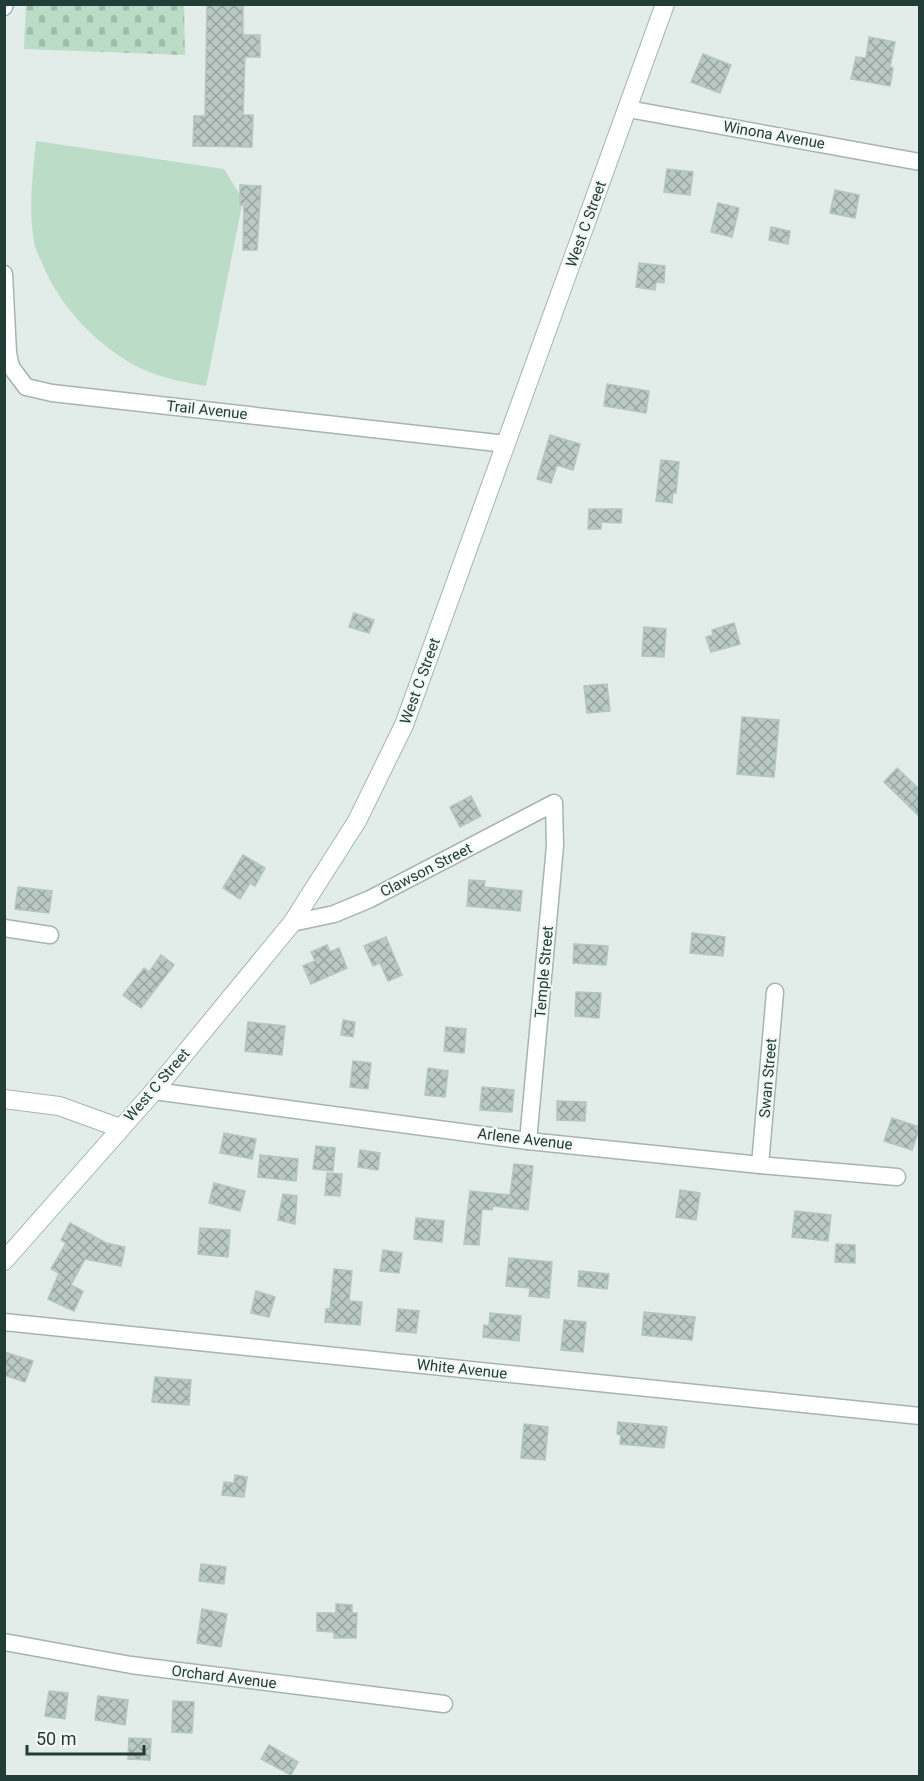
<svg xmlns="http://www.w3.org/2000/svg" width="924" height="1781" font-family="Roboto,sans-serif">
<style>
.cemetery{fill:url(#cemetery-stones)}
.garden{fill:#bbdcc6}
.building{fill:url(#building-cross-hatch);stroke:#b5c5bf;stroke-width:1.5}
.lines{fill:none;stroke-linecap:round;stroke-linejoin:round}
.minor-casing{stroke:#a5b4af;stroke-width:19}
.tertiary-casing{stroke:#a5b4af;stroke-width:20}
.secondary-casing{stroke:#a1b7b0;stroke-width:20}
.minor{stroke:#fff;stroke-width:16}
.tertiary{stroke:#fff;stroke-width:18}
.secondary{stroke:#fff;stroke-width:18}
.labels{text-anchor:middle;stroke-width:4.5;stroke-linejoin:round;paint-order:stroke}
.street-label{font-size:15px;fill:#223c37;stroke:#f2f8f6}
</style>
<defs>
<pattern id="cemetery-stones" width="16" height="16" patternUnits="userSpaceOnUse" patternTransform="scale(1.5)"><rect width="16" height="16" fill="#bbdcc6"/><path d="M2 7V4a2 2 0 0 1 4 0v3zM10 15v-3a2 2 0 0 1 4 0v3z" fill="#a0beab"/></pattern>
<pattern id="building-cross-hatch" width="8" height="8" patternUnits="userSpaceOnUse" patternTransform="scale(1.5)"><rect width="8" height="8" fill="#bac9c4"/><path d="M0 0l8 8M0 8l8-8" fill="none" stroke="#97a4a0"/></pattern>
</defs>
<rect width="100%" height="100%" fill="#e2ece8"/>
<polygon class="cemetery" points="26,5 184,5 185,55 24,49"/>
<path class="garden" d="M36 141 224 169 243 200 206 386C184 382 161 378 140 368 97 346 60 307 42 263 39 256 35 249 34 241 28 208 33 174 36 141Z"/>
<g class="building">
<polygon points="207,4 243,4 243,35 260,35 260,57 245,57 243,115 253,115 252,147 193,146 194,116 205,116"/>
<polygon points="869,37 895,42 890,67 893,68 890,86 851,79 856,57 866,58"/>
<polygon points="703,54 731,65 720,93 691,82"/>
<polygon points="667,169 693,172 690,195 664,192"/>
<polygon points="240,185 261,186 257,250 243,250 244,205 240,205"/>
<polygon points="835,190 859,195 855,218 830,213"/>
<polygon points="718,203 739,208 732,237 711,232"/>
<polygon points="771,227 790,231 788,244 769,240"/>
<polygon points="639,263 665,266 664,283 656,282 655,290 636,287"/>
<polygon points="607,384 649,391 646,413 604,406"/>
<polygon points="550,435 580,444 573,470 557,465 551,483 537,479"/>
<polygon points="661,460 679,462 676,493 673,493 672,503 656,501"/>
<polygon points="589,509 622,509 621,523 601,522 601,529 588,529"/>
<polygon points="354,613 374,620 369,633 349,627"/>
<polygon points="734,623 740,644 711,652 706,637 713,635 712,630"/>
<polygon points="644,627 666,629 664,657 642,656"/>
<polygon points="607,684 610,711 587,713 584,686"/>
<polygon points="742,717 779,720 774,777 737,774"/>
<polygon points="897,768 920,790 920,817 884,782"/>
<polygon points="471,796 481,816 460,827 450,807"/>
<polygon points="243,855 265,868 255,886 250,883 240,899 223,888"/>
<polygon points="469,880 485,881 484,887 522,891 520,911 467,906"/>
<polygon points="18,887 52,891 49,913 15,909"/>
<polygon points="692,933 725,937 723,956 690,953"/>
<polygon points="386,937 402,975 388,981 380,963 373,966 364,946"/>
<polygon points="574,944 608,946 606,965 573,963"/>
<polygon points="327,945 330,952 339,948 347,968 311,984 303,966 315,961 311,952"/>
<polygon points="161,955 174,965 141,1008 123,995 144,968 149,972"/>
<polygon points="576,992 601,993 599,1018 575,1016"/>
<polygon points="343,1020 355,1022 353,1037 341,1035"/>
<polygon points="248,1022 285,1026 282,1055 245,1051"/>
<polygon points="446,1027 466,1029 464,1053 444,1051"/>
<polygon points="353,1061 371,1063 368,1089 350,1087"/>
<polygon points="428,1068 448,1071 445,1097 425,1095"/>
<polygon points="482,1087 514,1090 512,1112 480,1110"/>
<polygon points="557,1101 586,1102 585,1121 557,1120"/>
<polygon points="892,1118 920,1127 912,1150 884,1141"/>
<polygon points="224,1133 256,1139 252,1159 220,1153"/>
<polygon points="316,1146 335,1148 333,1171 313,1169"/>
<polygon points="360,1150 380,1153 378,1170 358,1167"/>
<polygon points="260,1155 298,1159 296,1181 258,1177"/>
<polygon points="514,1164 533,1166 528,1210 493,1206 492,1210 482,1209 479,1245 464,1244 470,1191 510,1195"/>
<polygon points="327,1173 342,1174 340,1196 325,1195"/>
<polygon points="214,1183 245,1191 240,1211 209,1203"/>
<polygon points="680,1190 700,1193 696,1220 676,1217"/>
<polygon points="283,1194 297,1196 295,1224 278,1220"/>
<polygon points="795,1211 831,1215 828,1241 792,1237"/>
<polygon points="416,1218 444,1221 442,1242 414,1239"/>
<polygon points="70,1223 106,1243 125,1247 121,1266 85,1259 71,1285 83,1291 74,1311 48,1299 59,1273 51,1269 66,1243 61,1240"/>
<polygon points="200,1228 230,1230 228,1257 198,1254"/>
<polygon points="836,1244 855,1245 855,1263 835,1262"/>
<polygon points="383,1250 402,1253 399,1273 380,1271"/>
<polygon points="509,1258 552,1262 549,1298 529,1296 530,1288 506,1286"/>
<polygon points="334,1269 352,1271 349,1301 362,1302 360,1325 325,1322 326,1309 330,1309"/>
<polygon points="579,1271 609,1274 607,1289 578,1286"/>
<polygon points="256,1291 275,1297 269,1317 251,1313"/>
<polygon points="398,1309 419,1311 416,1333 396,1331"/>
<polygon points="644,1312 695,1317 692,1340 642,1335"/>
<polygon points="490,1313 521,1316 519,1341 483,1337 484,1325 489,1326"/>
<polygon points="564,1320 586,1322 583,1352 561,1350"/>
<polygon points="4,1352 33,1361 25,1382 4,1375"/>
<polygon points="155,1377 191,1380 189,1405 152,1402"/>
<polygon points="618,1422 667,1427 664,1448 620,1444 621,1435 617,1434"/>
<polygon points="524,1424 548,1427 545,1460 521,1458"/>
<polygon points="235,1475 247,1477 244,1497 222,1495 224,1482 234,1483"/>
<polygon points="201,1564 226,1567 224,1584 199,1581"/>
<polygon points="336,1604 352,1605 352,1613 357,1613 356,1638 334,1638 334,1632 317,1631 317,1613 336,1613"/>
<polygon points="202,1609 227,1614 221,1647 197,1643"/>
<polygon points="49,1691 68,1693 65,1719 45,1716"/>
<polygon points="98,1696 128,1700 125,1725 95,1720"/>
<polygon points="173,1701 194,1702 192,1733 172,1732"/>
<polygon points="129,1738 151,1739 150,1760 128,1759"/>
<polygon points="269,1745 298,1762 291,1775 261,1759"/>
</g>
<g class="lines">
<defs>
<g id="minor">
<polyline points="4,7 5,4"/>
<polyline points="628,109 920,162"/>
<polyline points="4,274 8,353 11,367 26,387 52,393 506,444"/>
<polyline points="292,923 334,914 370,899 554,803 555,846 528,1141"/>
<polyline points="4,928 50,935"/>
<polyline points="154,1091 528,1141 760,1165 897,1177"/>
<polyline points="760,1165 775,992"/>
<polyline points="4,1322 920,1416"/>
<polyline points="4,1642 131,1665 444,1704"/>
</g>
<polyline id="tertiary" points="4,1099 59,1106 120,1128"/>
<polyline id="secondary" points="4,1261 154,1091 292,923 357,821 404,725 665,4"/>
</defs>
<use href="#minor" class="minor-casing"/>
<use href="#tertiary" class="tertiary-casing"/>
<use href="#secondary" class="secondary-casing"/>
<use href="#minor" class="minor"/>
<use href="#tertiary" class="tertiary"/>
<use href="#secondary" class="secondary"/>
</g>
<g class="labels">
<g class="street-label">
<text transform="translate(774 135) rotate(10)" y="5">Winona Avenue</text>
<text transform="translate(586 224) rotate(-70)" y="5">West C Street</text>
<text transform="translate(207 410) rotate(6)" y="5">Trail Avenue</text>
<text transform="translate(420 681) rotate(-70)" y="5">West C Street</text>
<text transform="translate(426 870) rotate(-27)" y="5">Clawson Street</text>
<text transform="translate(544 972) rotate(-85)" y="5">Temple Street</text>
<text transform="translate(768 1078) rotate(-85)" y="5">Swan Street</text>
<text transform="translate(157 1085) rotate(-49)" y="5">West C Street</text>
<text transform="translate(525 1139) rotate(7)" y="5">Arlene Avenue</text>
<text transform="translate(462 1369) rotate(6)" y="5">White Avenue</text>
<text transform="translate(224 1677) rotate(7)" y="5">Orchard Avenue</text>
</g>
</g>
<rect width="924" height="1781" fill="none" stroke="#223c37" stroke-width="12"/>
<path d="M27 1745v9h117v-9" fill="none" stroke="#223c37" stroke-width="3"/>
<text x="36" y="1745" font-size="18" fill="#223c37" stroke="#f2f8f6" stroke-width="4.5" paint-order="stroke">50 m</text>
</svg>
